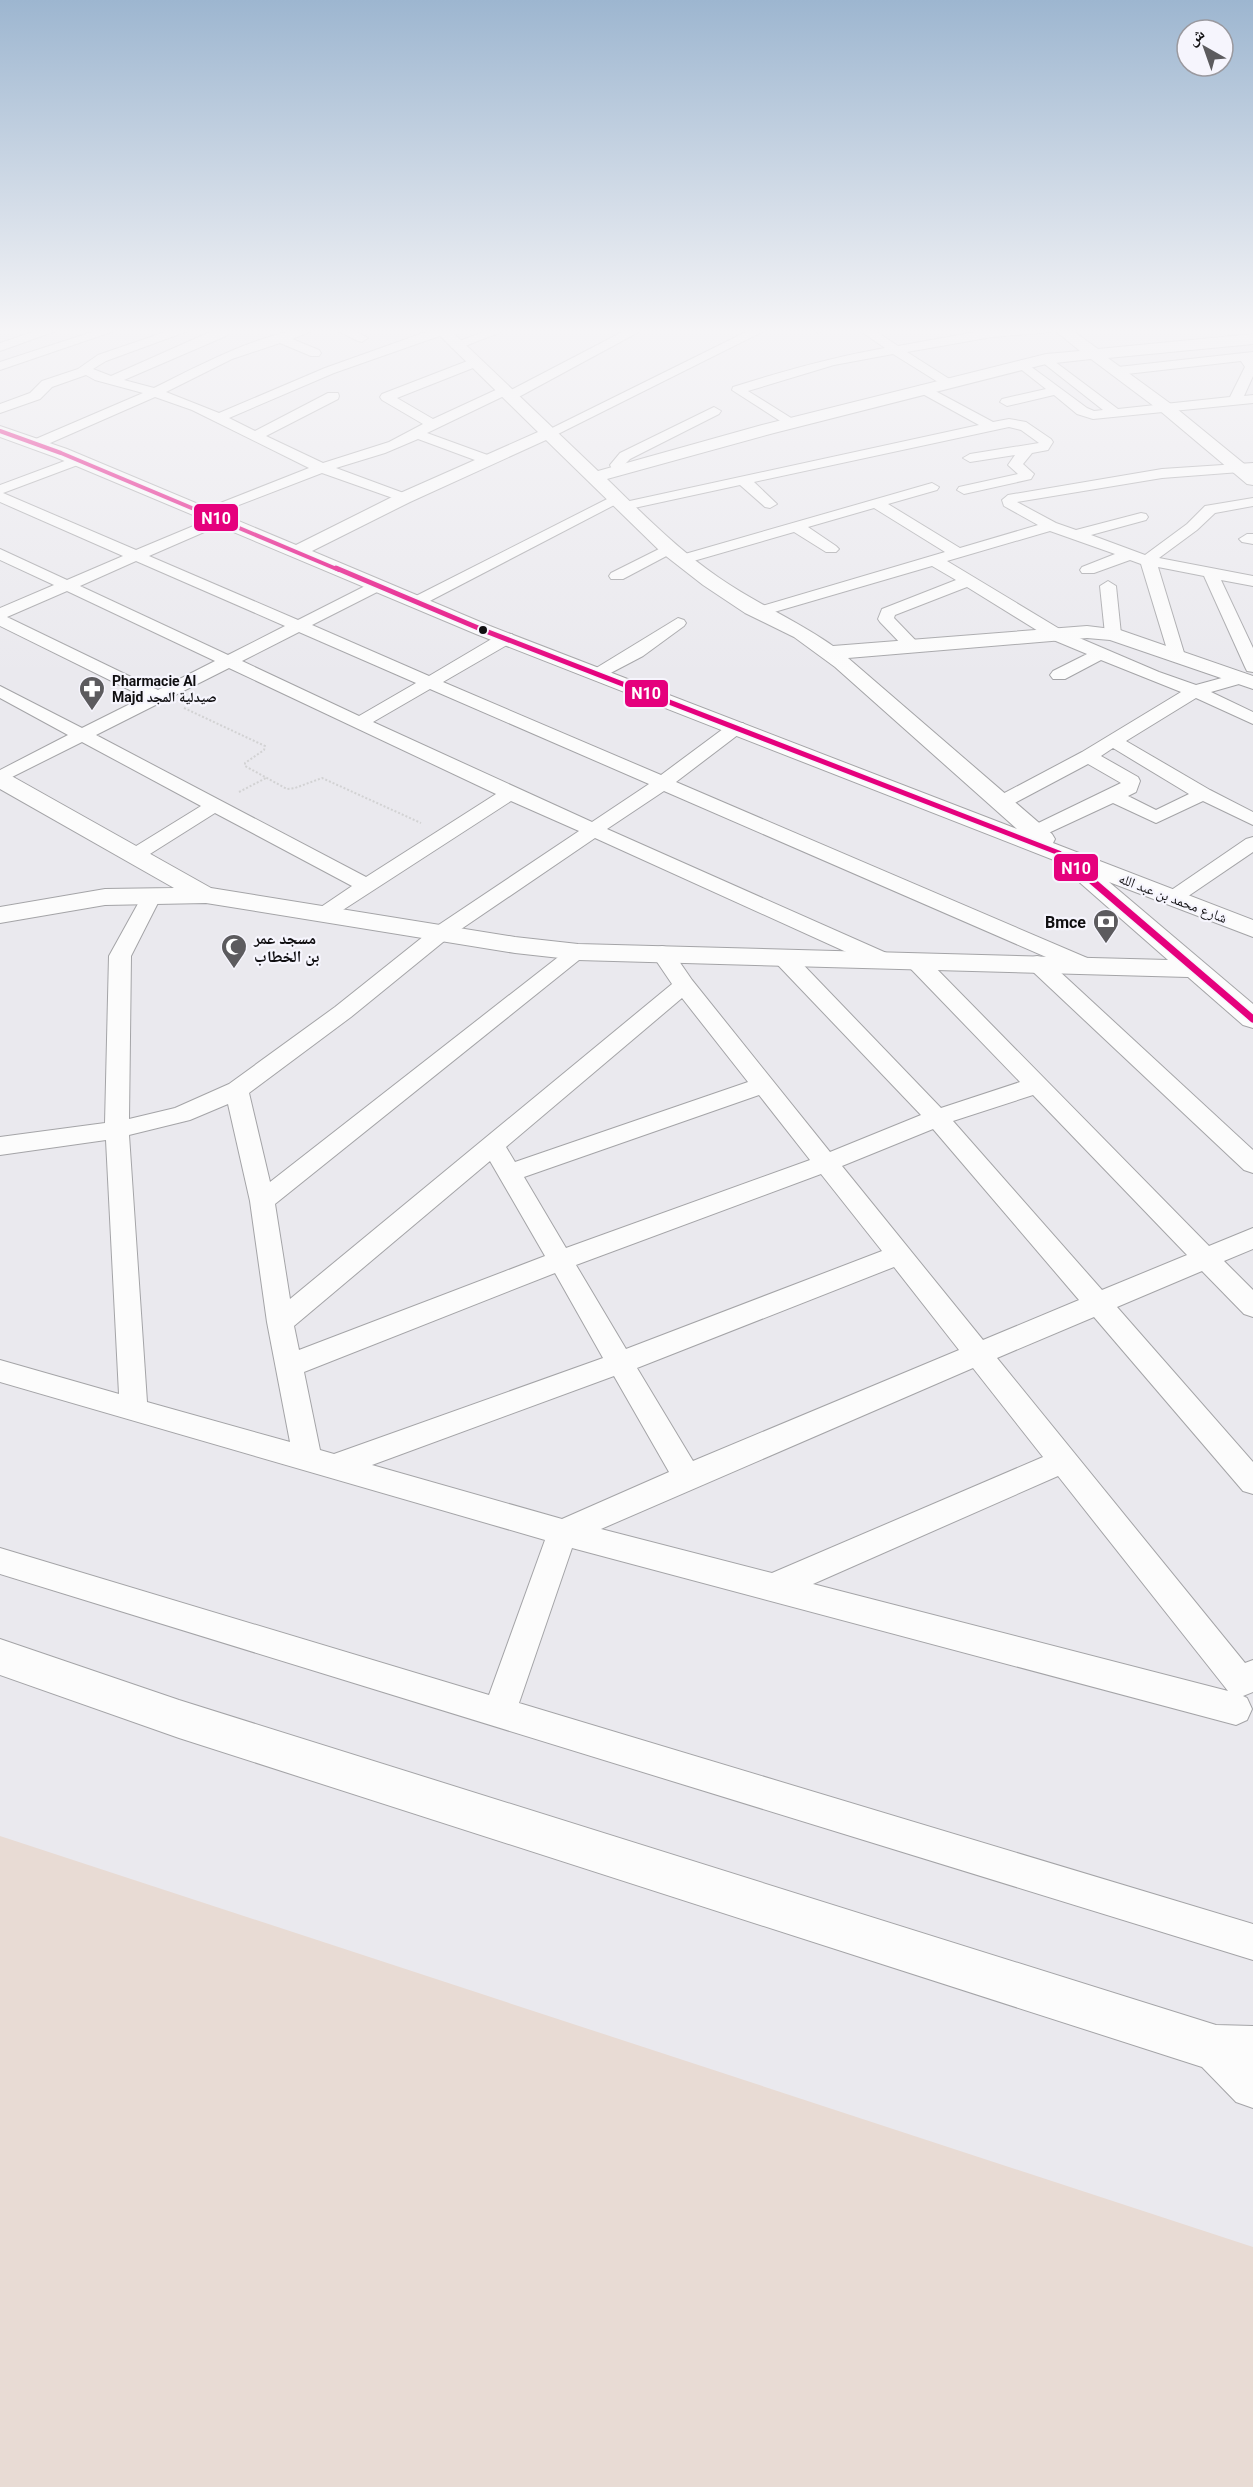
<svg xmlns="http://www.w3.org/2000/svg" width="1253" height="2487" font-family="Roboto,'Noto Naskh Arabic',sans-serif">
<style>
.green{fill:#e8dbd4}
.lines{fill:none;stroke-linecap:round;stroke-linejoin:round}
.minor-casing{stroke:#a4a4a7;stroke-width:2}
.tertiary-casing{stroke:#a4a4a7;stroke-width:2}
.path{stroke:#d2d2d3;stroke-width:2;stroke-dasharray:2 2;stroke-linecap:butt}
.minor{fill:#fcfcfc;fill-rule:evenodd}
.tertiary{fill:#fcfcfc;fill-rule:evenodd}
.bus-1-far2-casing{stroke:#f6f5fd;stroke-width:6}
.bus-1-far1-casing{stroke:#f6f5fd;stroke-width:8}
.bus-1-casing{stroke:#f6f5fd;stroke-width:10}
.bus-1-far2{stroke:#e5007d;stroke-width:4}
.bus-1-far1{stroke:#e5007d;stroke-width:5}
.bus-1{stroke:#e5007d;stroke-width:7}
.bus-dot{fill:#100f11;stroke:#f6f5fd;stroke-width:2}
.labels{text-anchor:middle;stroke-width:4.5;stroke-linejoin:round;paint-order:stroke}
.far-poi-label{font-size:14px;font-weight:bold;fill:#100f11;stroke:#f6f5fd;text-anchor:start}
.far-street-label{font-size:14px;fill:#100f11;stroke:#f6f5fd}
.poi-label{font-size:16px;font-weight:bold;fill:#100f11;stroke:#f6f5fd;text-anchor:end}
.line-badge{stroke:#f6f5fd;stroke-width:2}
.badge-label{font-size:16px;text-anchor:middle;font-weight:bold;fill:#fff}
</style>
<rect width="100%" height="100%" fill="#eae9ee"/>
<polygon class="green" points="0,1836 1253,2247 1253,2487 0,2487"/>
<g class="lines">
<defs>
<g id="minor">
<polygon points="45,328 64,328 0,351 0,343"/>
<polygon points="104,328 123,328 0,370 0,362"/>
<path d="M177 328H196L106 361 93 369 111 376 219 328H232L226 336 124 380 154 388C200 365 268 328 320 328L292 339 319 350 321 353 319 356H311L280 343 232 359 166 392 219 413 325 368 437 328H445V334L334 373 229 418 255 431 328 393H338L339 396 338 399 266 436 323 463 389 442 423 424 382 400 380 397 382 394 470 360H478L480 363 478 366 397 398 433 419 500 388 505 387 511 390 630 328H646L515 399 510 400 504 396 427 433 493 457 495 460 493 463H483L418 439 385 453 336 468 409 495 411 498 404 502 322 473 205 518 198 514 200 511 309 468 192 410 155 397 41 447H31L29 444 31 441 143 393 95 380 86 375 52 387 40 399 0 413V404L30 393 42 381 78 369 98 355Z"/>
<polygon points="332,328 349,328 368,338 362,342 358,341"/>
<polygon points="493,328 511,328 460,348 452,348 450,345"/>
<polygon points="754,328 770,328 554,436 544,436 542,433"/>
<polygon points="809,328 824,328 824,329 818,333"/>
<path d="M856 328H871L898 346 981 331 978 328H1057L1051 332 992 337 907 352 951 380 952 383 946 387 893 354 834 365 748 391 796 421 798 424 796 427 791 428 732 390 733 387C784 371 833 357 885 348Z"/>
<polygon points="1253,352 1253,376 1244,396 1253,395 1253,403 1093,419 1077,414 1054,395 1007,406 1000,402 1002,399 1046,389 1018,367 1016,364 1022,360 1087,408 1094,411 1103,410 1042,362 1040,359 1046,355 1118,409 1230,397 1245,367 1241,361 1118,375 1112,371 1118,367"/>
<polygon points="924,385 993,422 1009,419 1026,422 1051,439 1053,442 1048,450 1032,453 1023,464 1034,474 1031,479 964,494 957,490 959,487 1018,474 1008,465 1015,455 970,462 963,458 970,454 1039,443 1021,430 1009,427 754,482 777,504 770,508 765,507 740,485 625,510 618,506 625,502 979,425 919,392 918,389 919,386"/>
<polygon points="714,407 721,411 719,414 630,459 624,465 626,470 624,473 619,474 614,473 610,465 620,453"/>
<path d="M78 456 85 460 83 463 3 493 136 550 215 517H225L227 520 225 523 149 556 298 620 373 582H385L387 585 385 588 312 625 429 676 500 634H512L514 638 512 642 443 682 661 775 731 723H743L746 727 743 731 676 782 1092 960 1095 965 1092 970 1084 972 1076 970 664 791 607 829 891 955 894 960 891 965 883 967 875 965 595 838 448 938 351 1017 249 1093 270 1182 571 947 578 945 585 947 589 952 275 1204 290 1299 672 984 651 953 654 948 662 946 670 948 692 980 830 1152 921 1115 775 962 772 957 775 952 783 950 791 952 941 1108 1020 1082 909 967 906 962 909 957 917 955 925 957 1209 1246 1253 1228V1249L1224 1261 1253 1290V1317L1244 1314 1202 1271 1117 1307 1253 1462V1494L1243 1491 1094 1317 997 1358 1245 1663 1253 1660V1692L1243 1696 1247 1698 1252 1709 1247 1720 1236 1725 572 1548 519 1703 1253 1924V1960L0 1574V1548L489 1695 545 1540 0 1382V1360L119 1394 106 1140 0 1155V1137L105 1123 109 956 145 891H159L162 895 131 956 129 1119 175 1108 229 1084 335 1007 434 928 579 831 511 801 332 917 325 919 318 917 315 913 318 909 352 886 215 813 142 859H128L125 855 128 851 201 806 82 742 0 783V770L68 735 0 698V686L82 728 144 697 0 626V608L54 585 0 560V549L67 580 123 556 0 502V485ZM136 561 285 626 228 655 80 586ZM67 591 215 661 158 690 7 617ZM299 632 416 683 359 716 242 661ZM229 668 496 794 366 877 96 735ZM430 689 649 784 592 822 373 722ZM682 998 748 1082 515 1162 506 1147ZM759 1095 810 1160 566 1248 524 1177ZM1033 1095 1187 1255 1102 1290 953 1121ZM228 1104 250 1201 267 1322 290 1442 147 1402 129 1135 190 1120ZM933 1129 1079 1300 983 1340 842 1166ZM490 1161 545 1256 299 1350 294 1326ZM821 1174 882 1251 626 1349 576 1265ZM894 1267 959 1350 693 1461 637 1368ZM555 1273 603 1358 334 1454 320 1450 304 1372ZM973 1368 1043 1457 772 1573 601 1529ZM614 1376 669 1472 562 1519 372 1465ZM1058 1476 1228 1691 813 1584Z"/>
<path d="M1253 463V471L1162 478 1017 502 1056 523 1076 530 1141 513 1146 514 1148 517 1146 520 1091 535 1145 555 1187 524 1205 506 1253 498V506L1215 513 1197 530 1159 558 1253 576V586L1221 580 1253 648V672L1247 671 1245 667 1204 576 1158 567 1185 656 1177 661 1169 656 1141 564 1130 560 1094 573H1082L1080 570 1082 567 1115 554 1050 531 947 561 1063 631 1159 672 1196 685 1240 673 1246 674 1249 678 1246 682 1211 692 1253 712V724L1196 698 1126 741 1210 790 1253 812V825L1203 801 1156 823 1113 803 1042 836H1028L1025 832 1028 828 1121 783 1088 764 1009 806H995L993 802 995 798 1082 752 1181 692 1101 660 1065 679H1053L1050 675 1053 671 1087 654 1051 639 967 587 895 615 894 618 921 646 919 650H907L880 622 878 619 882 609 956 580 932 566 764 615H752L750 612 752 609 945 552 874 508 808 527 836 546 839 549 836 552H826L794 532 683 564 675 559 678 556 932 483 939 487 937 490 888 504 960 548 1038 525 1004 506 1002 500 1008 495 1162 469ZM1113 748 1189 794 1156 810 1128 796 1136 792 1140 781 1138 777 1101 756Z"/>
<polygon points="617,494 624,498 622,501 424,604 412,604 410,601 412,598"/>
<polygon points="1247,534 1253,534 1253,544 1242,542 1239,539"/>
<polygon points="669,544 677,549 674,552 623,579 611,579 609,576 611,573"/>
<polygon points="1108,581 1116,586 1121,634 1113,639 1105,634 1100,586"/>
<polygon points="678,618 684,620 686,623 684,626 643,656 603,677 591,677 588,673"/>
<polygon points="1253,837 1253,852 1181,901 1174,903 1167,901 1164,897 1167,893 1246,839"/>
<polygon points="1037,956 1045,958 1253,1150 1253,1173 1244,1170 1029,968 1026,963 1029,958"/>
</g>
<g id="tertiary">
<path d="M432 328H448L598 471 762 425 1046 354 1080 351 1052 328H1069L1098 349 1253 334V344L1108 358 1171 404 1253 471V485L1247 484 1159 410 1091 359 1046 364 774 433 607 479C642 513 677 549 718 577 755 603 796 620 833 646L1087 626 1120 630 1253 676V689L1110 640 1087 638 848 658 1052 834 1055 839 1053 843 1253 920V937L1109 882 1253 1004V1028L1243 1025 1188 977 578 960 515 953 206 903 105 905 0 923V907L105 889 174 888 0 789V772L8 774 211 888 515 937 578 944 1168 960 1070 874 1067 869 1069 866 476 634 55 457 0 437V426L67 449 296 545 398 494 538 432ZM546 440 662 553 703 585 745 613 794 637 835 667 1017 829 490 626 312 551 410 502Z"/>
<polygon points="0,1639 179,1700 1216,2025 1253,2026 1253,2108 1236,2102 1202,2067 179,1738 0,1675"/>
</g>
</defs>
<use href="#minor" class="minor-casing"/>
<use href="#tertiary" class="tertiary-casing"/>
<g class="path">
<polyline points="184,708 265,746 264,750 245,763 245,766 287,789 295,788 322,778 421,823"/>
<polyline points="239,792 266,778"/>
</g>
<use href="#minor" class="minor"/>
<use href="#tertiary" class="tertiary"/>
<defs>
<polyline id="bus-1-far2" points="0,431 61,453 339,570"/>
<polyline id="bus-1-far1" points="336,568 483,630 1059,853 1092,881"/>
<polyline id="bus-1" points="1091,880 1253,1019"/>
</defs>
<use href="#bus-1-far2" class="bus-1-far2-casing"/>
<use href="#bus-1-far1" class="bus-1-far1-casing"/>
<use href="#bus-1" class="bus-1-casing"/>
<use href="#bus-1-far2" class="bus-1-far2"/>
<use href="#bus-1-far1" class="bus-1-far1"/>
<use href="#bus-1" class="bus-1"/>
</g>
<linearGradient id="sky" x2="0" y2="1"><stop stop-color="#9db6d0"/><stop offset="0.49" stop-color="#f6f5f7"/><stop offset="1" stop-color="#f6f5f7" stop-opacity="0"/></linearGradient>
<rect width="1253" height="676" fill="url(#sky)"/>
<defs>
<symbol id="pharmacy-pin" viewBox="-11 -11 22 30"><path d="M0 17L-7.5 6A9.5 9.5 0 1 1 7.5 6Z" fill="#5c5b5e" stroke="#f6f5fd"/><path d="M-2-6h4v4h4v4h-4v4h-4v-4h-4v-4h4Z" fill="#fff"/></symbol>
<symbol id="bank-pin" viewBox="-11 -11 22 30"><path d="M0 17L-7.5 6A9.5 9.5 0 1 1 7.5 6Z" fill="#5c5b5e" stroke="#f6f5fd"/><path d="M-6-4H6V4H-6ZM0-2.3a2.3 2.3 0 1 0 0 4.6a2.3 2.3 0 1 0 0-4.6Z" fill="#fff"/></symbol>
<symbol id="mosque-pin" viewBox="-11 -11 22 30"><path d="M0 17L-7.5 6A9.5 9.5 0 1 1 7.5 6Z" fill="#5c5b5e" stroke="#f6f5fd"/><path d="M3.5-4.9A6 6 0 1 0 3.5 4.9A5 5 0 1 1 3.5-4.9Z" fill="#fff"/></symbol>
</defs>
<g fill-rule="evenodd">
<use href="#pharmacy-pin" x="77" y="674" width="30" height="40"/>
<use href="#bank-pin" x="1091" y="907" width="30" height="40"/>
<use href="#mosque-pin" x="219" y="932" width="30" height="40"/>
</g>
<circle class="bus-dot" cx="483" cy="630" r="5"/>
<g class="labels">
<g class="far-poi-label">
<text x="112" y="686">Pharmacie Al<tspan x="112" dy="16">Majd صيدلية المجد</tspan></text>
</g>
<g class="far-street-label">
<text transform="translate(1173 898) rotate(21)" y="5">شارع محمد بن عبد الله</text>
</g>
<g class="poi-label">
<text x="1086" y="928">Bmce</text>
<text x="254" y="944" text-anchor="start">مسجد عمر<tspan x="254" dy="18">بن الخطاب</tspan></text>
</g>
</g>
<g class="line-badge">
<rect x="193" y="503" width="46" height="29" rx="6" fill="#e5007d"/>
<rect x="624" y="679" width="45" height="29" rx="6" fill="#e5007d"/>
<rect x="1053" y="853" width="46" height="29" rx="6" fill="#e5007d"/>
</g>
<g class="badge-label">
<text x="216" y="524">N10</text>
<text x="646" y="699">N10</text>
<text x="1076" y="874">N10</text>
</g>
<g transform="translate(1205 48) rotate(320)"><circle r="28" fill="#f6f5fd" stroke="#9a999f" stroke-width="1.5"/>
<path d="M0-4.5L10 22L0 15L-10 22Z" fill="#5c5b5e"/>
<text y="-9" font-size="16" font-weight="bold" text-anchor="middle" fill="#100f11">ش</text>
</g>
</svg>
